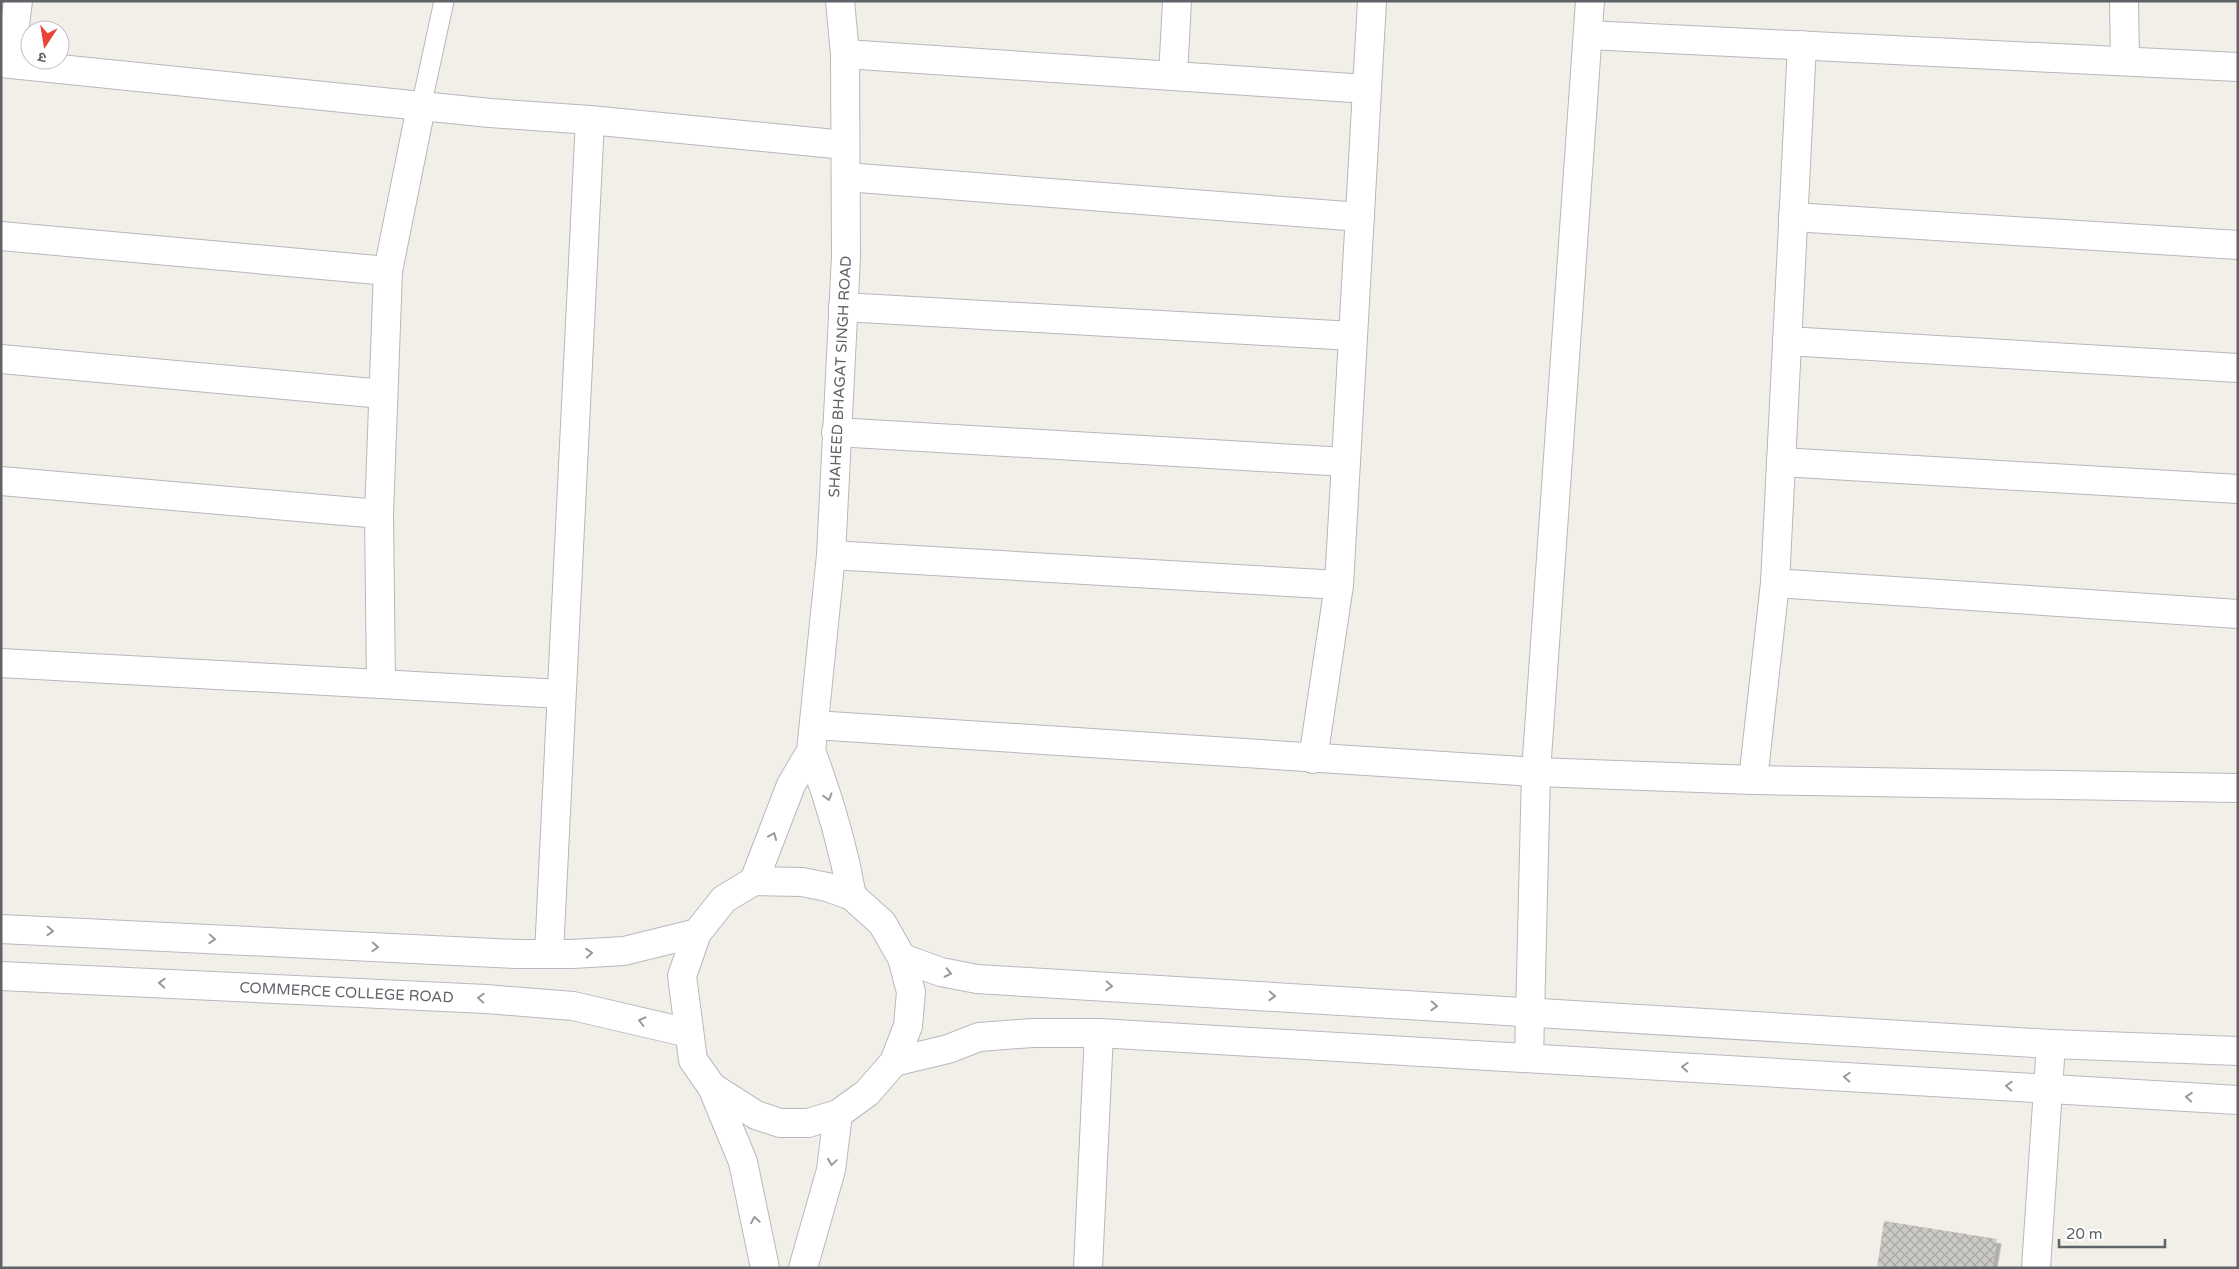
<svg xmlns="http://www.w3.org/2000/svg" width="2239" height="1269" font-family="'Varela Round','Noto Sans Devanagari',sans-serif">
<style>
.building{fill:url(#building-cross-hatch);filter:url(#shadow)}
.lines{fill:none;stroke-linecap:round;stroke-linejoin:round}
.lane-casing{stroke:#b5b8bc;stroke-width:21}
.street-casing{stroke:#b5b8bc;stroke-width:30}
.secondary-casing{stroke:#b6babf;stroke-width:30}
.lane{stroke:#fff;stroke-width:19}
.street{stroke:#fff;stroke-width:28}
.secondary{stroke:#fff;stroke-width:28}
.oneway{stroke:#979a9d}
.labels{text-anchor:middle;stroke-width:4.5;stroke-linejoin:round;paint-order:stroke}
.street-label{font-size:15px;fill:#5f6368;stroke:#fff}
</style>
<defs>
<pattern id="building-cross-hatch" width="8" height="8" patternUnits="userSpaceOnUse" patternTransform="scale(1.25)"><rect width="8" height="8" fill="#cccac5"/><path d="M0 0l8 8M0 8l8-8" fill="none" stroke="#a9a8a4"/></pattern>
<filter id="shadow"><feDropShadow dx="4.5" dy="4.5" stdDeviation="0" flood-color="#0004"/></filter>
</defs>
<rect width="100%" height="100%" fill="#f1efe8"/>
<polygon class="building" points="1884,1221 1997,1239 1992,1268 1877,1268"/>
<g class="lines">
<defs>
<polyline id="lane" points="421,107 444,1"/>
<g id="street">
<polyline points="2124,1 2125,61"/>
<polyline points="1588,35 2238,67"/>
<polyline points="845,54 1367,89"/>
<polyline points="1,63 490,113 590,120 845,145"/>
<polyline points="10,64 18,1"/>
<polyline points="1173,76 1177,1"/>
<polyline points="846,177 1360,217"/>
<polyline points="1793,217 2238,245"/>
<polyline points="1,236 388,271"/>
<polyline points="843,307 1353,336"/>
<polyline points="1787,341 2238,368"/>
<polyline points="1,359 383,394"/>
<polyline points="836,432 1346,462"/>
<polyline points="1781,462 2238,489"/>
<polyline points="1,481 379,514"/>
<polyline points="831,555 1339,585"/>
<polyline points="1775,583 2238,614"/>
<polyline points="1,663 561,694"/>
<polyline points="381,684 379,514 388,271 421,107"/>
<polyline points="814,725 1536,772 1753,780 2238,788"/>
<polyline points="1313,759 1339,585 1372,1"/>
<polyline points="1753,780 1775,583 1802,45"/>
<polyline points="549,954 590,120"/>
<polyline points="1529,1058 1536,772 1590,1"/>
<polyline points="1088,1268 1099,1033"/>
<polyline points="2036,1268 2051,1044"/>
</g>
<g id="secondary">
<path d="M811 751C829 798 843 846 852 896"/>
<path id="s1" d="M754 881 791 785 811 751 831 555 846 257 845 54 840 1"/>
<polygon points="754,881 802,882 827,887 852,896 882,923 902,958 911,992 908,1026 894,1062 867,1093 838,1114 808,1123 780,1123 756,1115 712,1087 693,1060 682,976 697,933 724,899"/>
<polyline points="1,929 516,954 572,954 624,951 697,933"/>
<polyline points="902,958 941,972 977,979 2051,1044 2238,1051"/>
<path id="s2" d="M1 976 486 999 573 1006 689 1033"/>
<polyline points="894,1062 948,1049 979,1037 1032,1033 1099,1033 2238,1100"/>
<polyline points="712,1087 743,1162 765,1268"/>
<polyline points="803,1268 831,1170 838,1114"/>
</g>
</defs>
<use href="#lane" class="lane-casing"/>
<use href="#street" class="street-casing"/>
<use href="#secondary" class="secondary-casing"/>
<use href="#lane" class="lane"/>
<use href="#street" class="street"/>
<use href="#secondary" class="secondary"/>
</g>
<defs><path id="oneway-chevron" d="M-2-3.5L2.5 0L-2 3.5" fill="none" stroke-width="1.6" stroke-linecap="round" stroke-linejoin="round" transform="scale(1.25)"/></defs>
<g class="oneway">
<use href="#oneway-chevron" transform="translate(828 797) rotate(74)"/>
<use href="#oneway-chevron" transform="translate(773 836) rotate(-67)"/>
<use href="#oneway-chevron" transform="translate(50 931) rotate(3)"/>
<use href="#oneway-chevron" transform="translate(212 939) rotate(3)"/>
<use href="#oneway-chevron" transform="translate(375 947) rotate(3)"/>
<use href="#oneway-chevron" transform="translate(589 953) rotate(-4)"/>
<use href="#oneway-chevron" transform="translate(948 973) rotate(12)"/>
<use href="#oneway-chevron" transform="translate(162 983) rotate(-177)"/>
<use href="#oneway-chevron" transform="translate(1109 986) rotate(3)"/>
<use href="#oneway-chevron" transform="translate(1272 996) rotate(3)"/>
<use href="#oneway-chevron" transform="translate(481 998) rotate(-177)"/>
<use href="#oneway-chevron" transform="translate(1434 1006) rotate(3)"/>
<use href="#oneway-chevron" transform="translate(642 1021) rotate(-166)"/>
<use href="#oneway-chevron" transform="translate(1685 1067) rotate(-177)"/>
<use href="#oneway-chevron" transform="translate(1847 1077) rotate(-177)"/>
<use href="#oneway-chevron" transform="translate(2009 1086) rotate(-177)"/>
<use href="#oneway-chevron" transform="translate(2189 1097) rotate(-176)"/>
<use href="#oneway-chevron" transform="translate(832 1162) rotate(98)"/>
<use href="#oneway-chevron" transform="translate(755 1220) rotate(-100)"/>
</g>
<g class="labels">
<g class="street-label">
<text dy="5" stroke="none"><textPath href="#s1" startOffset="518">SHAHEED BHAGAT SINGH ROAD</textPath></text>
<text dy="5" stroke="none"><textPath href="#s2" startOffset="346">COMMERCE COLLEGE ROAD</textPath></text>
</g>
</g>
<rect width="2239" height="1269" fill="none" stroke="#5f6368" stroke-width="5"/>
<g transform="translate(45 45) rotate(192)"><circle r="24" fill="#ffffff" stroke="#bfc1c3"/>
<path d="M0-4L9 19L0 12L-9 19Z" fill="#ea4335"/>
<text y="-8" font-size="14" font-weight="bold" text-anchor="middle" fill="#5f6368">उ</text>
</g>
<path d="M2059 1239v8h106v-8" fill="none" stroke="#5f6368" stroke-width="2.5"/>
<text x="2066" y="1239" font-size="15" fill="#5f6368" stroke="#ffffff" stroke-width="4" paint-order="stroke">20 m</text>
</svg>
